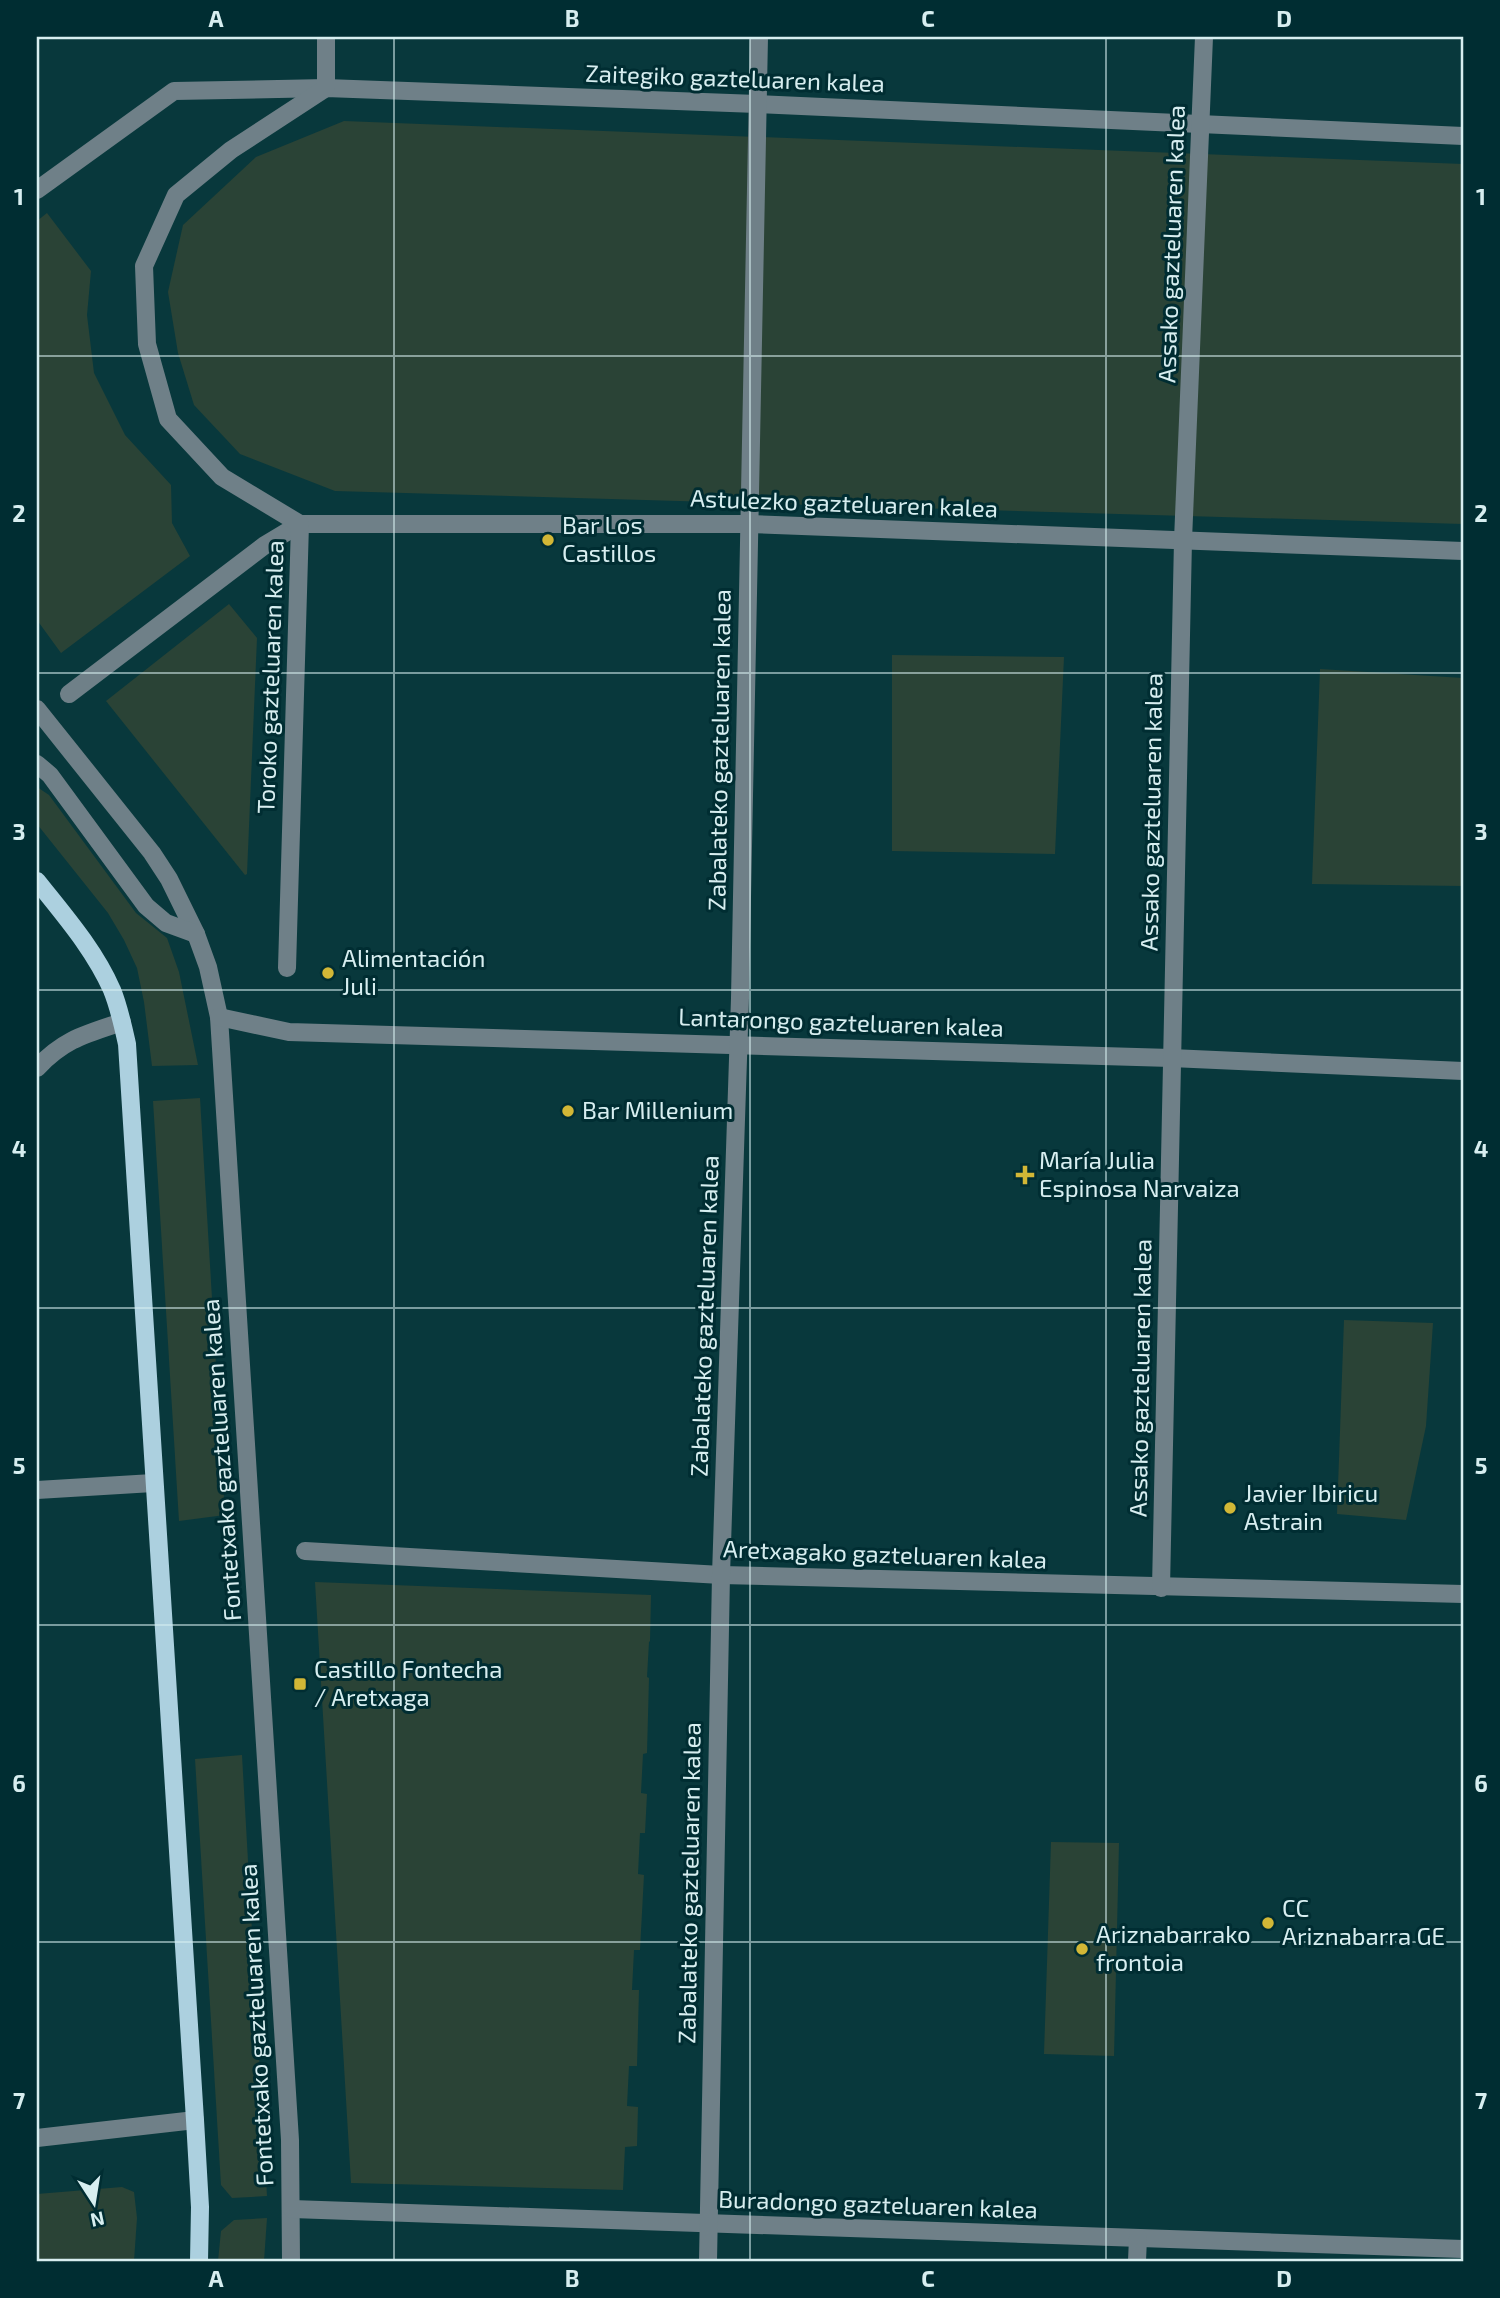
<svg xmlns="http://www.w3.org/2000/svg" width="1500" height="2298" font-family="'Exo 2',sans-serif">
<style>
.green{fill:#2a4336}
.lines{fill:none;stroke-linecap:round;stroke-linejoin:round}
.minor{stroke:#6f8088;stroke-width:18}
.major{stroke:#acd0df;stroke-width:18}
.grid{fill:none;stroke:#d7eef0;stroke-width:2;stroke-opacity:0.55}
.poi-dot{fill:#d2b736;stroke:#002d32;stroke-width:2.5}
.labels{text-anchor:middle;stroke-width:6;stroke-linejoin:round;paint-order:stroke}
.street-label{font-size:24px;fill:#d7eef0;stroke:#002d32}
.poi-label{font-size:24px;fill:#d7eef0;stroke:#002d32;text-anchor:start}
.neatline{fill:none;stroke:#d7eef0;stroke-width:2.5}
.grid-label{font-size:23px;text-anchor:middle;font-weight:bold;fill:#d7eef0}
</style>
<rect width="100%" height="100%" fill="#08383c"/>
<g class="green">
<polygon points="344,121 1463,164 1463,524 335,491 240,454 194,405 178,353 168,292 183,225 256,157"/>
<polygon points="47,213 91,271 87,315 94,373 125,435 171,485 172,523 190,556 61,653 37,620 37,221"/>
<polygon points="229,604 257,638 247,874 245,875 106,701"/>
<polygon points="892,655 1064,657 1055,854 892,851"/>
<polygon points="1320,669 1463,678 1463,886 1312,884"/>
<polygon points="37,787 49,795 136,913 167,938 179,972 198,1065 152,1066 144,1002 137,968 124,940 108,913 37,824"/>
<polygon points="200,1098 225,1515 179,1521 153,1101"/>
<polygon points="1344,1320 1433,1323 1426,1426 1406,1520 1337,1514"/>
<polygon points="315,1582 651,1595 650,1641 649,1642 647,1677 649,1678 647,1753 643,1754 641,1793 647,1794 645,1833 640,1833 638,1874 644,1875 640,1950 634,1950 632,1990 639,1990 637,2066 629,2066 627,2106 638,2107 637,2146 625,2147 623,2190 351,2183"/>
<polygon points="242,1755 267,2196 232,2198 221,2185 195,1759"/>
<polygon points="1051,1842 1119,1843 1114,2056 1044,2054"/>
<polygon points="122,2187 134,2192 137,2218 134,2261 37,2261 37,2194"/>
<polygon points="267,2218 264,2261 218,2261 221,2231 234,2220"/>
</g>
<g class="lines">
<g class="minor">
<polyline points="37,190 174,91 326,88 757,104 1463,136"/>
<polyline points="69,694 265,545 300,524 749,524 1463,551"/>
<polyline points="37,709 152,853 169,879 196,934 208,967 219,1017 290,2140 291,2261"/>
<polyline points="37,764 50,775 146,906 166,923 196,934"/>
<polyline points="287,968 300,524 222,477 168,419 147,344 144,266 176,195 231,150 326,88 326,37"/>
<polyline points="219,1017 289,1032 1171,1058 1463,1071"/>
<path d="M37 1068C64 1039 86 1034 122 1022"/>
<polyline points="37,1490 153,1483"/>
<polyline points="305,1551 721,1575 1463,1594"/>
<polyline points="1161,1588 1183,540 1204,37"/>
<polyline points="37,2138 195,2120"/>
<polyline points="292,2209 1463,2249"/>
<polyline points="708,2261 721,1575 740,998 759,37"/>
<polyline points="1137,2261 1138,2238"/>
</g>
<path class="major" d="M37 881C64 915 94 949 112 990 119 1007 123 1026 127 1044L195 2120 200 2207 199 2261"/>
</g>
<path class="grid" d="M394 37V2261M750 37V2261M1106 37V2261M37 356H1463M37 673H1463M37 990H1463M37 1308H1463M37 1625H1463M37 1942H1463"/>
<g class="poi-dot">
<circle cx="548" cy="540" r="7"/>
<circle cx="328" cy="973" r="7"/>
<circle cx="568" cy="1111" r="7"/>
<path d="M1021.5 1164.5h7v7h7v7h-7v7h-7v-7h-7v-7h7z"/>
<circle cx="1230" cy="1508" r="7"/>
<rect x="293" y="1677" width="14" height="14" rx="3.5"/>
<circle cx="1268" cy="1923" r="7"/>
<circle cx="1082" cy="1949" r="7"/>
</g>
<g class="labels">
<g class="street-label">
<text transform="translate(735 79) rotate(2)" y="8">Zaitegiko gazteluaren kalea</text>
<text transform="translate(1172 244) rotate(-88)" y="8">Assako gazteluaren kalea</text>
<text transform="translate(844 504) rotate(2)" y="8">Astulezko gazteluaren kalea</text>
<text transform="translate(271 677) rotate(-88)" y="8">Toroko gazteluaren kalea</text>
<text transform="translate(720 750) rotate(-89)" y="8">Zabalateko gazteluaren kalea</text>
<text transform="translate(1152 812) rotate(-89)" y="8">Assako gazteluaren kalea</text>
<text transform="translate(841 1023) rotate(2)" y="8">Lantarongo gazteluaren kalea</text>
<text transform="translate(705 1316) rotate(-88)" y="8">Zabalateko gazteluaren kalea</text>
<text transform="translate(1141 1378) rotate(-89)" y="8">Assako gazteluaren kalea</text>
<text transform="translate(222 1460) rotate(-94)" y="8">Fontetxako gazteluaren kalea</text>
<text transform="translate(885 1555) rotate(2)" y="8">Aretxagako gazteluaren kalea</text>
<text transform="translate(690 1883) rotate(-89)" y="8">Zabalateko gazteluaren kalea</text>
<text transform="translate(257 2025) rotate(-93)" y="8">Fontetxako gazteluaren kalea</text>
<text transform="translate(878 2205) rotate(2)" y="8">Buradongo gazteluaren kalea</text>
</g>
<g class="poi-label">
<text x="562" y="534">Bar Los<tspan x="562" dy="28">Castillos</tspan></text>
<text x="342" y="967">Alimentación<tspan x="342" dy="28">Juli</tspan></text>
<text x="582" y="1119">Bar Millenium</text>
<text x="1039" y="1169">María Julia<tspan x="1039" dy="28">Espinosa Narvaiza</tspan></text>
<text x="1244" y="1502">Javier Ibiricu<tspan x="1244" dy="28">Astrain</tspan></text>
<text x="314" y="1678">Castillo Fontecha<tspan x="314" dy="28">/ Aretxaga</tspan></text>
<text x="1282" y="1917">CC<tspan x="1282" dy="28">Ariznabarra GE</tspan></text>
<text x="1096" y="1943">Ariznabarrako<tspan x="1096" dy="28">frontoia</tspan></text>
</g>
</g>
<rect width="1500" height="2298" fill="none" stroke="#002d32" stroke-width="77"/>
<g transform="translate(94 2203) rotate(168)" stroke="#002d32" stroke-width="5" paint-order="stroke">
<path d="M0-5L12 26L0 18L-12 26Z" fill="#d7eef0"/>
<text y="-10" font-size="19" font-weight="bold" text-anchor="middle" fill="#d7eef0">N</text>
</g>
<rect x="38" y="38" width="1424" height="2222" class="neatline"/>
<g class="grid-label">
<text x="216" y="27">A</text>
<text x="572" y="27">B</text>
<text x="928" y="27">C</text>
<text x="1284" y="27">D</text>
<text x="19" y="205">1</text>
<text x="1481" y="205">1</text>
<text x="19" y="522">2</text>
<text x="1481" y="522">2</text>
<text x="19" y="840">3</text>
<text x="1481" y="840">3</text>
<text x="19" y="1157">4</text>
<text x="1481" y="1157">4</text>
<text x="19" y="1474">5</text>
<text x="1481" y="1474">5</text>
<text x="19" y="1792">6</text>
<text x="1481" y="1792">6</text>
<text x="19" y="2109">7</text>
<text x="1481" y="2109">7</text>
<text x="216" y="2287">A</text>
<text x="572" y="2287">B</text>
<text x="928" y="2287">C</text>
<text x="1284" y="2287">D</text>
</g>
</svg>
